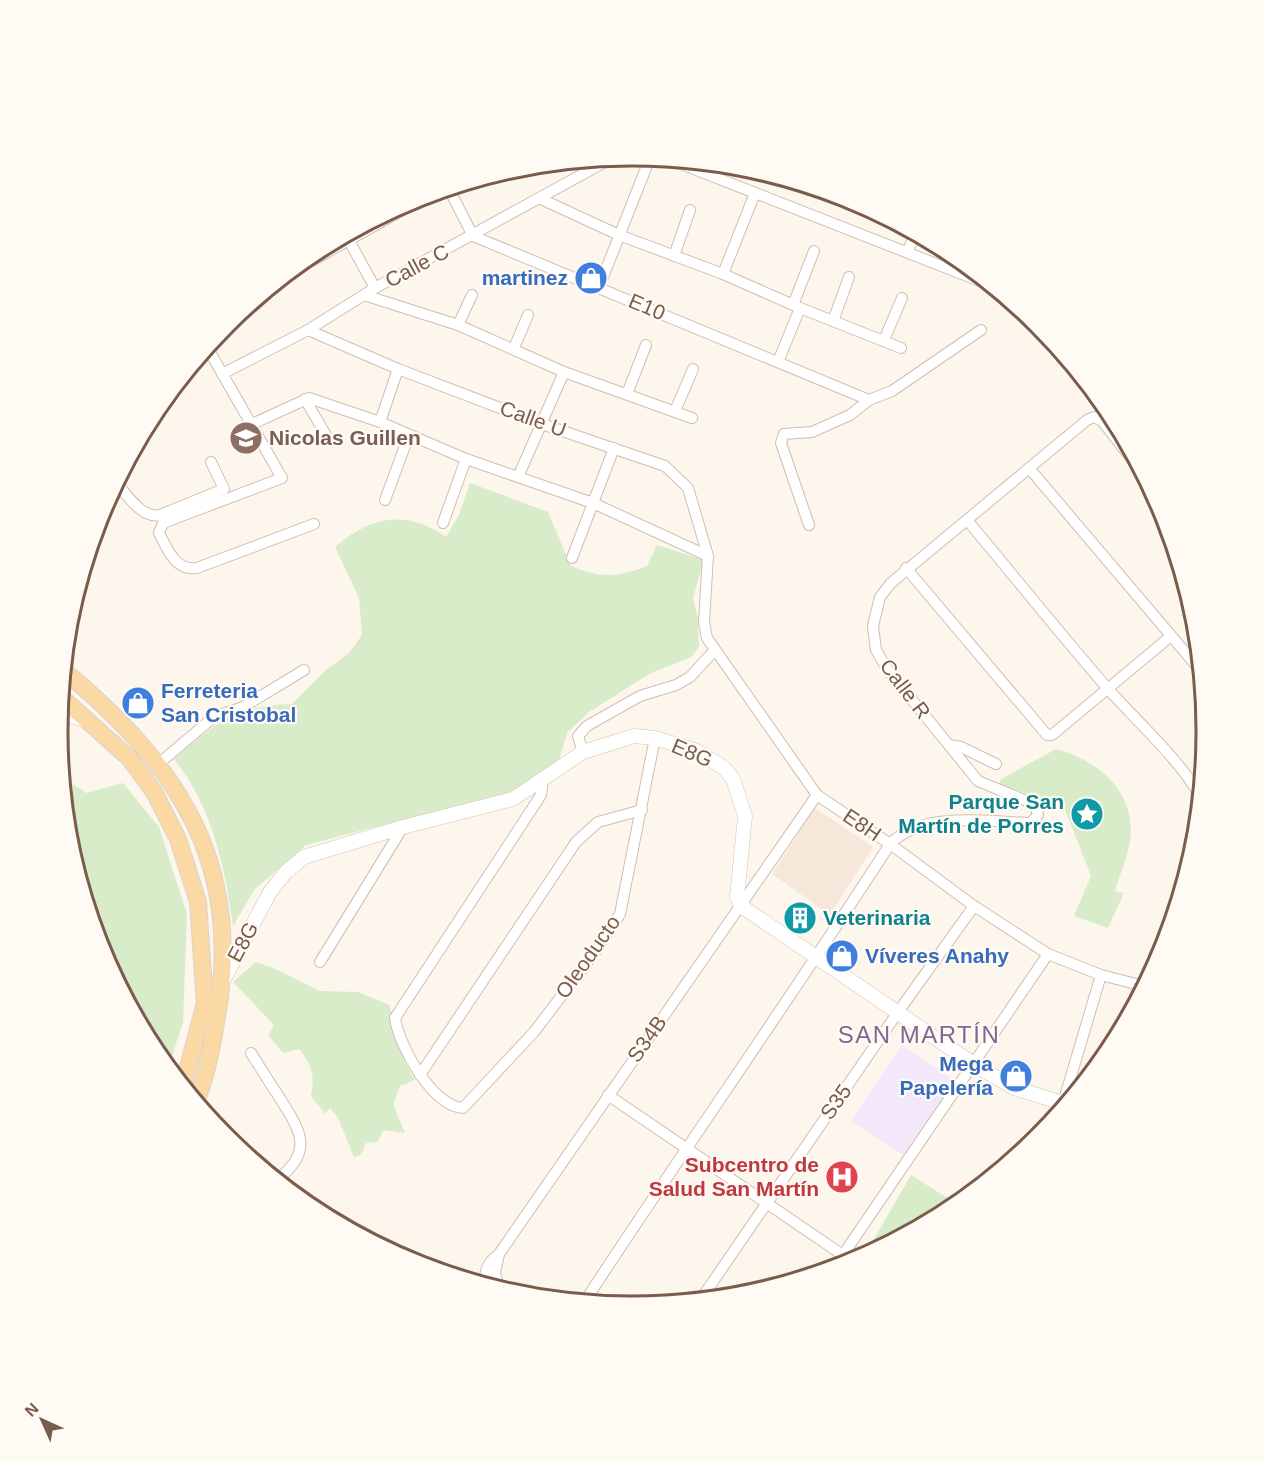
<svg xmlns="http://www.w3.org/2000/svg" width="1264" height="1462" font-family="Helvetica,sans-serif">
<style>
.residential{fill:#f5e8da}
.education{fill:#f3e8fa}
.green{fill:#d8ecc9}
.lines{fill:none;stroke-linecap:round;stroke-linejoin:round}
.street-casing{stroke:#d1beb0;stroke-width:12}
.secondary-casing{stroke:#d6c0b0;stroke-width:15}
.primary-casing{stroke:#dad1cd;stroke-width:18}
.street{stroke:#fff;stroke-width:10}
.secondary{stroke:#fff;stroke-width:14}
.primary{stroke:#fbd9a5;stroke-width:16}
.labels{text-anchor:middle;stroke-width:4.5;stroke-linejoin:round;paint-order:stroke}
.street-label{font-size:21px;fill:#7a5c4d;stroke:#fffaf3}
.shop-label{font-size:21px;font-weight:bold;fill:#366cbe;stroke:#fffaf3;text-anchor:end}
.education-label{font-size:21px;font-weight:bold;fill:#785e54;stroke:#fffaf3;text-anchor:start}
.culture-label{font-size:21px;font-weight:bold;fill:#0d838f;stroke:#fffaf3;text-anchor:end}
.health-label{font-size:21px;font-weight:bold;fill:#be3a42;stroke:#fffaf3;text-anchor:end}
.quarter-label{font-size:24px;letter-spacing:1.5px;fill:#846695;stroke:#fffaf3}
.rim{fill:none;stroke:#7a5c4d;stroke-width:3}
</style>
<rect width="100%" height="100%" fill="#fdf6ec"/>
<polygon class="residential" points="815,808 873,847 830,915 772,874"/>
<polygon class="education" points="902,1045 955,1081 904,1156 851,1121"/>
<g class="green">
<path d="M470 483 548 512 571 566C601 578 616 578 647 566L657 545 704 560 693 598 698 619 699 647 691 657 651 673 589 712 567 733 559 760 514 791 306 845 254 890 233 926C225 867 212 806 174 759 215 724 236 705 292 704L326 670 349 653 362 635 359 598 335 547C370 516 407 509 446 537L459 515Z"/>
<path d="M1056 749C1101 761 1140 796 1129 846 1126 861 1119 876 1115 891L1124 893 1108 928 1074 916 1091 876 1064 807 999 784 1001 779Z"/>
<path d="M61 776 86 793 123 783 159 827 187 914 183 1022 168 1068C121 1010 85 917 68 844 63 822 64 798 61 776Z"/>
<path d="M256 962 275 969 320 991 358 992 389 1005 408 1055 403 1059 415 1080 400 1086 393 1104 405 1133 384 1130 377 1142 366 1143 361 1155 354 1157 338 1118 330 1108 325 1114 311 1096C315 1075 312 1065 299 1049L283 1053 268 1035 274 1025 233 982Z"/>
<polygon points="911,1175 957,1204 876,1250 870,1246"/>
</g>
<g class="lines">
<defs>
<g id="street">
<polyline points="671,160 990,285"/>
<polyline points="710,174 727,165"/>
<polyline points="449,189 473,236 869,400"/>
<polyline points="541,199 619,235 723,274 800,308 901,348"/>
<polyline points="346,235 375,288"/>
<polyline points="908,251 915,234"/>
<polyline points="674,256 690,210"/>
<polyline points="723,274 755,193"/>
<polyline points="283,277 433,193"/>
<polyline points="599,287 650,158"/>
<polyline points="364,295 458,325 564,372 692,418"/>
<polyline points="793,305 814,251"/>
<polyline points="833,321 849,277"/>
<polyline points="458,325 472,295"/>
<polyline points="308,330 398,369 542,424 665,466 688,488 708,556 704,622 707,638 817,795 890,844 974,906 1048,954 1101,975 1144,986"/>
<polyline points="884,340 902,298"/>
<path d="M207 347 282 478 163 523 159 533C168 550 175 571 197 568L314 524"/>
<polyline points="514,348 528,315"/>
<polyline points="778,362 800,308"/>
<polyline points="222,374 308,330 375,288 612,158"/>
<polyline points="627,394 646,345"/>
<polyline points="305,399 327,437"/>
<polyline points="675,411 693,369"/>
<polyline points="380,422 398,369"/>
<polyline points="250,425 309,398 380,422 466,459 593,503 708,556"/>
<polyline points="1029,468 1201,671"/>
<polyline points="518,477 564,372"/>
<path d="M116 482C127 495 142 519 160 515L224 489 211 462"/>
<polyline points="385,500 409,435"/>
<path d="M967 520C1014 576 1060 634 1109 690 1130 714 1192 772 1200 799"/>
<polyline points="443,523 466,459"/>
<polyline points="809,525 781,443 784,434 812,432 850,415 869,400 892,391 981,330"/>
<polyline points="572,558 614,448"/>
<polyline points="906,568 1047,735 1052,735 1171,636"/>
<polyline points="949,745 961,747 996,764"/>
<polyline points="583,752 578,736 587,726 640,696 676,685 690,677 714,651"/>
<polyline points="157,765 214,717 243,707 304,670"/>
<path d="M543 780 541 795 395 1018C399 1046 432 1106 463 1108L534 1032 596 951 620 914 655 738"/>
<polyline points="320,962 403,827"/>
<path d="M251 1053C261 1069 271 1085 281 1100 302 1133 313 1152 277 1180"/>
<polyline points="420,1075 576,842 598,822 642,810"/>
<polyline points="608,1095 853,1262"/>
<polyline points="1061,1110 1101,975"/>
<polyline points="499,1254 495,1273 499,1289"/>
<polyline points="834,1268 1048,954"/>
<path d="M486 1285C484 1270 487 1263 499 1254L817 795"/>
<polyline points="701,1299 898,1012 974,906"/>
<path d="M585 1301C685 1148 791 998 890 844 924 810 987 822 1031 823L1038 815 1035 806 1029 802 978 781 887 669 876 650 873 626 880 597 891 583 1087 420 1094 417 1102 421 1142 472"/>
</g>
<g id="secondary">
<polyline points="59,713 89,721"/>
<polyline points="224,979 270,892 286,872 304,857 403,827 513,799 583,752 634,736 655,738 697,751 724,768 733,779 745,816 737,897 741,906 972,1063 1014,1088 1066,1104"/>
</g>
<g id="primary">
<path d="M63 670C180 767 245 865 216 1022 212 1048 206 1077 196 1102"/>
<polyline points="60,696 130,759 154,792 178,839 198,902 205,1003 183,1086"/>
</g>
</defs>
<use href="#street" class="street-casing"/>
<use href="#secondary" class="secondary-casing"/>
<use href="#primary" class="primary-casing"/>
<use href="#street" class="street"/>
<use href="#secondary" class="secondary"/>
<use href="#primary" class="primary"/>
</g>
<defs>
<symbol id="shop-disc" viewBox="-11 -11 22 22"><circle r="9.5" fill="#3f7fe0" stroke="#fffaf3"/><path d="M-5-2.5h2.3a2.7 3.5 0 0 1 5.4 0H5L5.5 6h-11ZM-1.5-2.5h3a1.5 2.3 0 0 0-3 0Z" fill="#fff"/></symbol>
<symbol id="school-disc" viewBox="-11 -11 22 22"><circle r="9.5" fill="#8d6e63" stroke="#fffaf3"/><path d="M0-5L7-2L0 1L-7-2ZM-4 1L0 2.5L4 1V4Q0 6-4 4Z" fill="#fff"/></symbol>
<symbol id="sight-disc" viewBox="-11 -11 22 22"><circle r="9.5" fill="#0f9aa8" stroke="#fffaf3"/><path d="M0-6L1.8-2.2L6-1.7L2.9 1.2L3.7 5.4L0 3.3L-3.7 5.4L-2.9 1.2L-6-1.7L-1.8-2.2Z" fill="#fff"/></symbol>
<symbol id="building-disc" viewBox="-11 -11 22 22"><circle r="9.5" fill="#0f9aa8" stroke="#fffaf3"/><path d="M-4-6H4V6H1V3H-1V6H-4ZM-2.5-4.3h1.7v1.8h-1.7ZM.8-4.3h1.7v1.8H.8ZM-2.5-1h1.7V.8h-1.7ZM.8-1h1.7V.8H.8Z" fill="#fff"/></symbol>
<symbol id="hospital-disc" viewBox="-11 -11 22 22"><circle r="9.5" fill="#e0444e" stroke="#fffaf3"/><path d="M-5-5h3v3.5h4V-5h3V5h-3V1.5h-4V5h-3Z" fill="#fff"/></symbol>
</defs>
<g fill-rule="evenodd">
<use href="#shop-disc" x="572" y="259" width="38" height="38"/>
<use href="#school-disc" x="227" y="419" width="38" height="38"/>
<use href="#shop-disc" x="119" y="684" width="38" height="38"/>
<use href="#sight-disc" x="1068" y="795" width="38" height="38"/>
<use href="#building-disc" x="781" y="899" width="38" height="38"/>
<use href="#shop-disc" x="823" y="937" width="38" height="38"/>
<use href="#shop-disc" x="997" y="1057" width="38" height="38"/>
<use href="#hospital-disc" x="823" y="1158" width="38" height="38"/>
</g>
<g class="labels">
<g class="street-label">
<text transform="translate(417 266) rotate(-28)" y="7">Calle C</text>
<text transform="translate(647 307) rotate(23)" y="7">E10</text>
<text transform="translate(533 419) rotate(20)" y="7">Calle U</text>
<text transform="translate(905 689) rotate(53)" y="7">Calle R</text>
<text transform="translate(692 753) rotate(23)" y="7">E8G</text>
<text transform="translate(862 825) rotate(34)" y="7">E8H</text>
<text transform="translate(243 942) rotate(-62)" y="7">E8G</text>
<text transform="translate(588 957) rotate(-55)" y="7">Oleoducto</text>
<text transform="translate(647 1039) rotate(-55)" y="7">S34B</text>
<text transform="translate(836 1102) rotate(-55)" y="7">S35</text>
</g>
<g class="shop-label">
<text x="568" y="285">martinez</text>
<text x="161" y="698" text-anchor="start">Ferreteria<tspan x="161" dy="24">San Cristobal</tspan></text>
<text x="865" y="963" text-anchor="start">Víveres Anahy</text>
<text x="993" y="1071">Mega<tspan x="993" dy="24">Papelería</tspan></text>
</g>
<g class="education-label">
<text x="269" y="445">Nicolas Guillen</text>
</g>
<g class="culture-label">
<text x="1064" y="809">Parque San<tspan x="1064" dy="24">Martín de Porres</tspan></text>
<text x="823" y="925" text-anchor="start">Veterinaria</text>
</g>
<g class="health-label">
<text x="819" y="1172">Subcentro de<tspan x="819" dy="24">Salud San Martín</tspan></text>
</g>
<g class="quarter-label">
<text x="919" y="1043">SAN MARTÍN</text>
</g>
</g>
<path d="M0 0H1264V1462H0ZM632 166H632A564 564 0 0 1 1196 730V732A564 564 0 0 1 632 1296H632A564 564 0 0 1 68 732V730A564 564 0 0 1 632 166Z" fill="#fffaf3" fill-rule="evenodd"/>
<path class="rim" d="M632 166H632A564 564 0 0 1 1196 730V732A564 564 0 0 1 632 1296H632A564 564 0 0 1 68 732V730A564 564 0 0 1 632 166Z"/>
<g transform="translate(42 1420) rotate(315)" stroke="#fffaf3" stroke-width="4.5" paint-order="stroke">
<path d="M0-4.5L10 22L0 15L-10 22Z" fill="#7a5c4d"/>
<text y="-9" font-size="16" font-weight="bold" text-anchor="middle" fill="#7a5c4d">N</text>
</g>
</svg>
